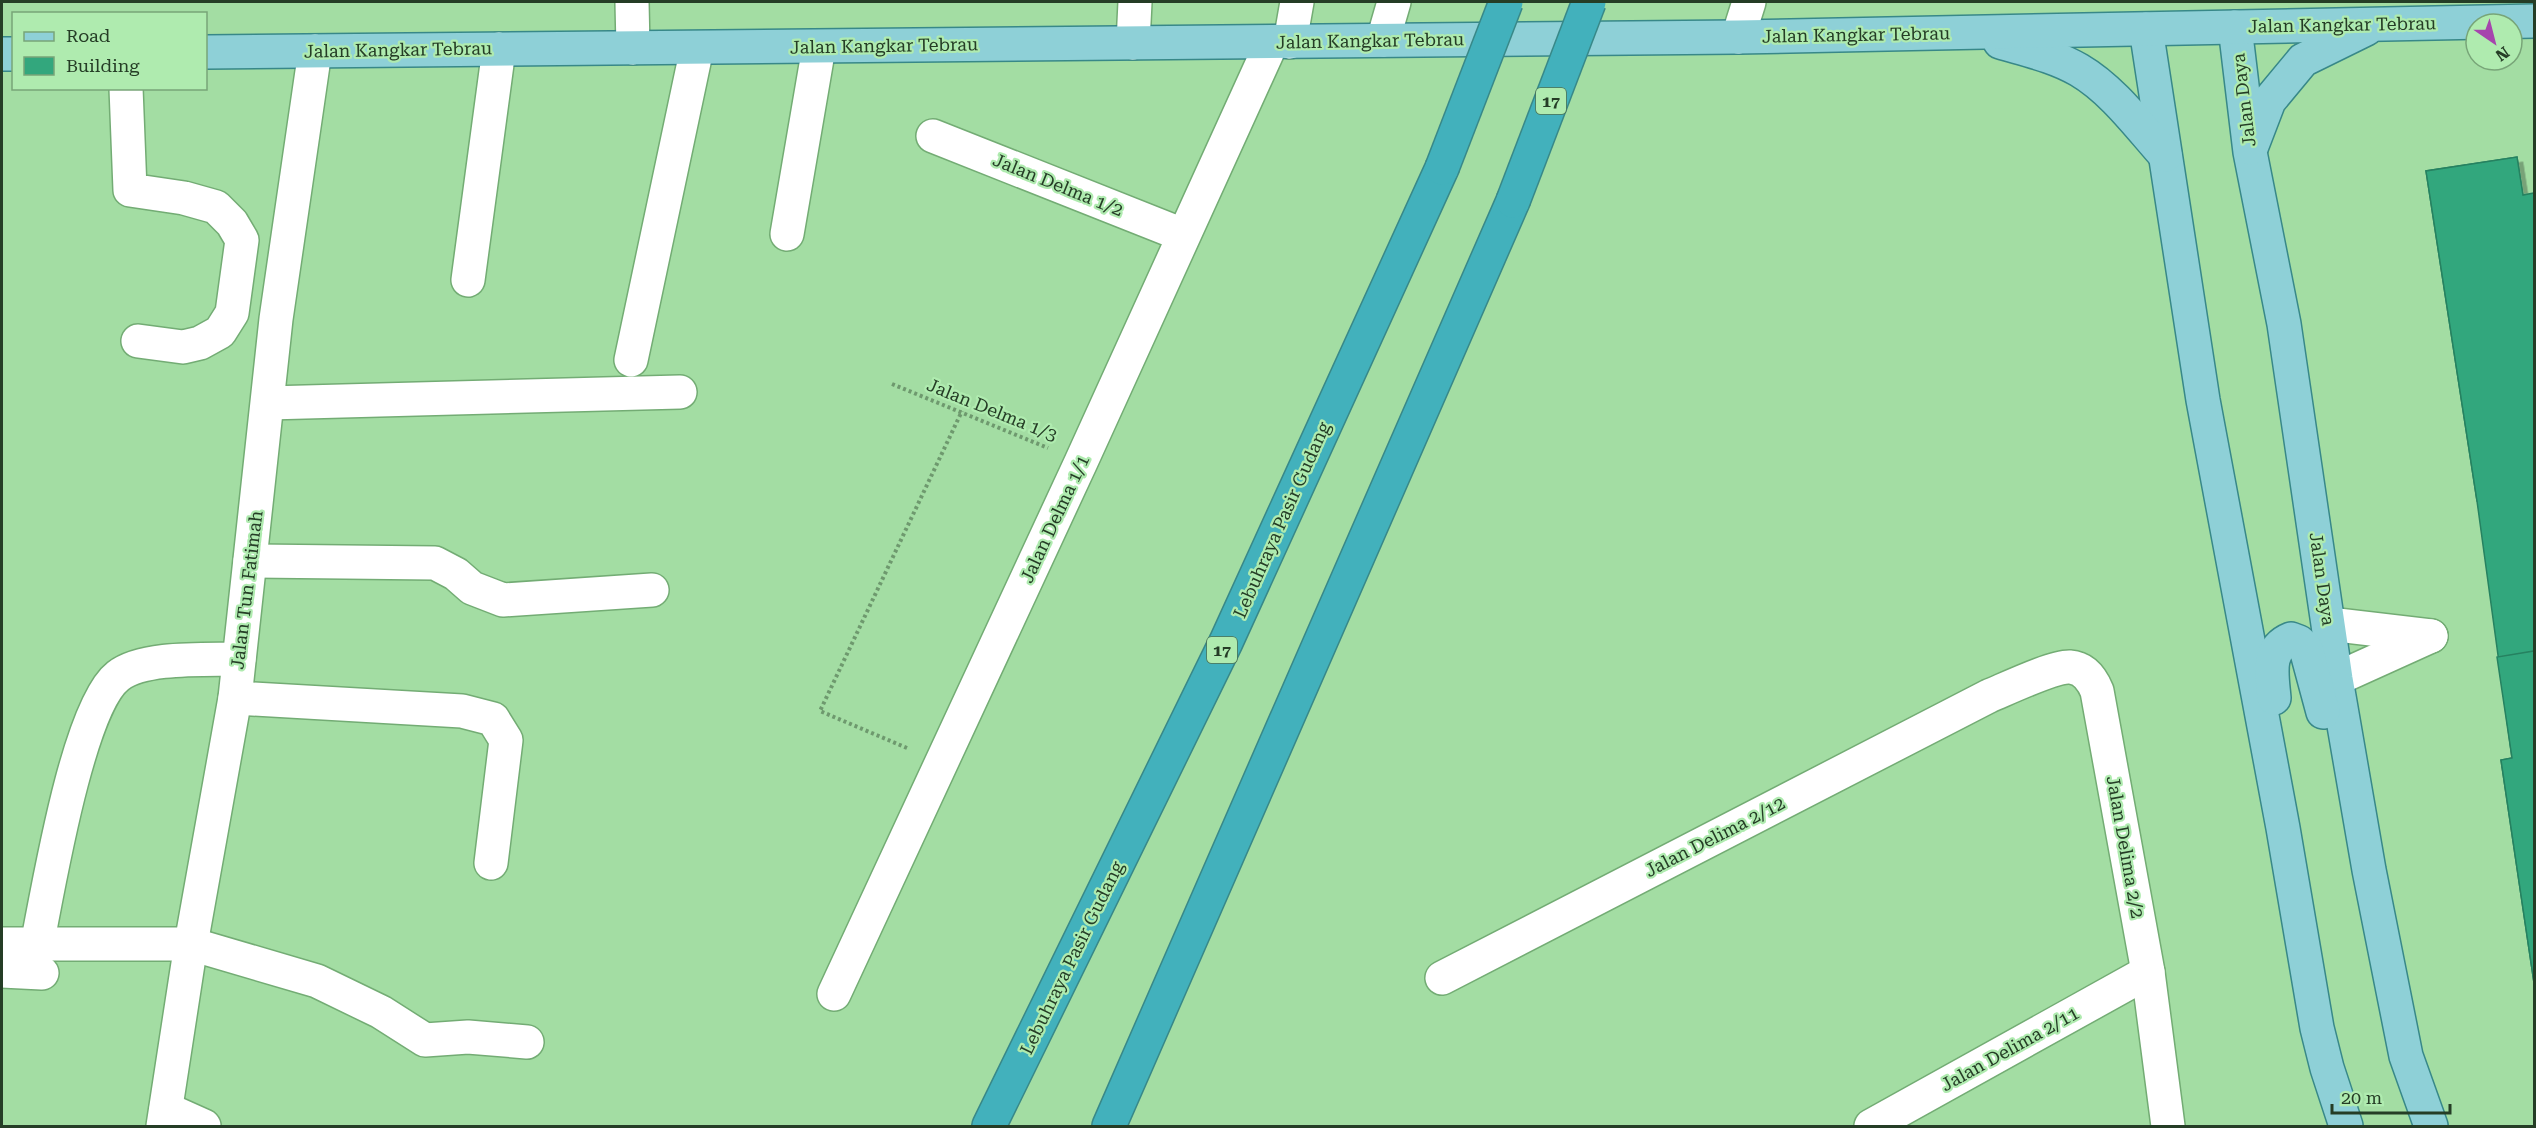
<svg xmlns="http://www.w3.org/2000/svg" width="2536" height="1128" font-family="'Roboto Serif',serif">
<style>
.building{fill:#33a77d;stroke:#268261;stroke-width:1.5;filter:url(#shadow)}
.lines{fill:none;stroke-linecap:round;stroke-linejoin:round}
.minor-casing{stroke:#73ac74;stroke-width:36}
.major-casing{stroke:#388888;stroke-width:36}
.highway-casing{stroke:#388888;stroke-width:36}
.path{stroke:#6e996e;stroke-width:4;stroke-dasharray:3 3;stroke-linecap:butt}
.minor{stroke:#fff;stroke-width:33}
.major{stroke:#8ed0d7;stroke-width:33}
.highway{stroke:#42b1bc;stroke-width:33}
.highway-bridge-casing{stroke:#388888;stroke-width:36;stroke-linecap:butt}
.highway-bridge{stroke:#42b1bc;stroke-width:33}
.labels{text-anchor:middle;stroke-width:4.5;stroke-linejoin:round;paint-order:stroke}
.shield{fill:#afebaf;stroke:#4e714f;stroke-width:1.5}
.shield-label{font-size:16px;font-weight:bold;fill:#253d26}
.street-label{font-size:18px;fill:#253d26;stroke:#afebaf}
</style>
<defs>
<filter id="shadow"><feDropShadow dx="5.5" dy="5.5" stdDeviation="0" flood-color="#0004"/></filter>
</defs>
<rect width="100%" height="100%" fill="#a3dda3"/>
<g class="building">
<polygon points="2517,157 2534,273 2534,492 2477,501 2426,171"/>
<polygon points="2517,157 2523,195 2534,193 2534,983 2501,760 2512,758 2477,501 2426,171"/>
<polygon points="2534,651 2534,983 2501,760 2512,758 2497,657"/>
</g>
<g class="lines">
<defs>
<g id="minor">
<polyline points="632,2 633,48"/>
<polyline points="1738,37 1749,2"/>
<polyline points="1383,40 1394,2"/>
<polyline points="1290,42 1297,2"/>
<polyline points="1133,43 1135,2"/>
<polyline points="126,88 130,190 184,198 216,207 232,223 242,240 232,313 220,332 200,343 183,347 138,341"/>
<polyline points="933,136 1183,235"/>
<polyline points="787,234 819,47"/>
<polyline points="468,280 499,49"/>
<polyline points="631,360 697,48"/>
<polyline points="268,403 680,392"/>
<polyline points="250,561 435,563 456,574 472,588 503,600 652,590"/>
<polyline points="2329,624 2431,636"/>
<polyline points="2336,679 2431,636"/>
<polyline points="235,698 462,711 493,719 506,740 491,863"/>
<polyline points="2,944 191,944 317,981 381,1012 425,1040 468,1037 527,1042"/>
<path d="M37 945C48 890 78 707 118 676 144 656 206 660 239 659"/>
<polyline points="2,971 42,973"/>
<path d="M1442 978 1989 696C2006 689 2054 666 2070 667 2084 668 2092 679 2097 691L2148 972 2168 1126"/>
<polyline points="834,994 1081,462 1272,42"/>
<polyline points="166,1109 204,1126"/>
<polyline points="163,1126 191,944 235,698 276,319 315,51"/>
<polyline points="1871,1126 2148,972"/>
</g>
<g id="major">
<polyline points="2235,27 2250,152 2284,324 2336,679 2369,870 2406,1056 2431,1126"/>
<polyline points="2146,29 2203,400 2283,828 2317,1028 2327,1068 2346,1126"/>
<path d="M2000 42C2027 50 2055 56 2079 70 2113 90 2139 126 2165 155"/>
<polyline points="206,52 1738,37 2534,21"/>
<polyline points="2,54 14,54"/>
<polyline points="2251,148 2269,101 2303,60 2366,29"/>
<path d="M2274 698C2272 675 2266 649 2291 639L2299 642 2306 649 2323 712"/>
</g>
<g id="highway">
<polyline points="989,1126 1226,642 1442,168"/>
<polyline points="1109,1126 1513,201"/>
</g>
</defs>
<use href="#minor" class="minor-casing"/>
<use href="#major" class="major-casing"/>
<use href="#highway" class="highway-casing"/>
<g class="path">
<polyline points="892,384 1048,448"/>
<polyline points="907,748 820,711 962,411"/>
</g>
<use href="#minor" class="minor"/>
<use href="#major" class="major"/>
<use href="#highway" class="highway"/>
<defs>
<g id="highway-bridge">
<polyline points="1442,168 1506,2"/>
<polyline points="1513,201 1589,2"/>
</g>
</defs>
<use href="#highway-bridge" class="highway-bridge-casing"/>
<use href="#highway-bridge" class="highway-bridge"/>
</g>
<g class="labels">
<g class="shield">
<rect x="1536" y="88" width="30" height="26" rx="4.5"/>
<rect x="1207" y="637" width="30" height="26" rx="4.5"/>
</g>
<g class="shield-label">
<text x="1551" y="107">17</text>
<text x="1222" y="656">17</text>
</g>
<g class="street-label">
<text transform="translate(2342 25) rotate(-1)" y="6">Jalan Kangkar Tebrau</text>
<text transform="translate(1856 35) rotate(-1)" y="6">Jalan Kangkar Tebrau</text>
<text transform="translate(1370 41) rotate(-1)" y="6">Jalan Kangkar Tebrau</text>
<text transform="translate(884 46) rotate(-1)" y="6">Jalan Kangkar Tebrau</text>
<text transform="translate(398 50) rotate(-1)" y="6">Jalan Kangkar Tebrau</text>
<text transform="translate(2244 100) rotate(-97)" y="6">Jalan Daya</text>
<text transform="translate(1058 185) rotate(22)" y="6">Jalan Delma 1/2</text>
<text transform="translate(992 410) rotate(22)" y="6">Jalan Delma 1/3</text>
<text transform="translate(1055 519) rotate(-65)" y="6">Jalan Delma 1/1</text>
<text transform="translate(1282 520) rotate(-66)" y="6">Lebuhraya Pasir Gudang</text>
<text transform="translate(2322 579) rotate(82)" y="6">Jalan Daya</text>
<text transform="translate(247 590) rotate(-83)" y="6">Jalan Tun Fatimah</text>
<text transform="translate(1715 837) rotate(-27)" y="6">Jalan Delima 2/12</text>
<text transform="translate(2125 847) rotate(80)" y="6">Jalan Delima 2/2</text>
<text transform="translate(1072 958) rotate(-64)" y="6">Lebuhraya Pasir Gudang</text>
<text transform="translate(2010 1049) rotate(-29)" y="6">Jalan Delima 2/11</text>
</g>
</g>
<rect width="2536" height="1128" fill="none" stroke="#253d26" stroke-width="6"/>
<rect x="12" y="12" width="195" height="78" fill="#afebaf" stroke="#78a578" stroke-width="1.5"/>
<rect x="24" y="32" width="30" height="9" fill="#8ed0d7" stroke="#78a578" stroke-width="1.5"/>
<text x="66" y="42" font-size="18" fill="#253d26">Road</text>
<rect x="24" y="57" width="30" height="18" fill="#33a77d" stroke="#78a578" stroke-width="1.5"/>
<text x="66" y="72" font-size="18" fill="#253d26">Building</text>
<g transform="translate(2494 42) rotate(145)"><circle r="28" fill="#afebaf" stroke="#78a578" stroke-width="1.5"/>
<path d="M0-4.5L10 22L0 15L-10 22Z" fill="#a645ad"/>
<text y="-9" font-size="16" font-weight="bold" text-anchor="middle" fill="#253d26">N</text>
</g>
<path d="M2332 1104v9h118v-9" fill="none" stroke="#253d26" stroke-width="3"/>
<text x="2341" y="1104" font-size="18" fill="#253d26" stroke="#afebaf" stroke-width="4.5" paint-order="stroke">20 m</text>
</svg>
